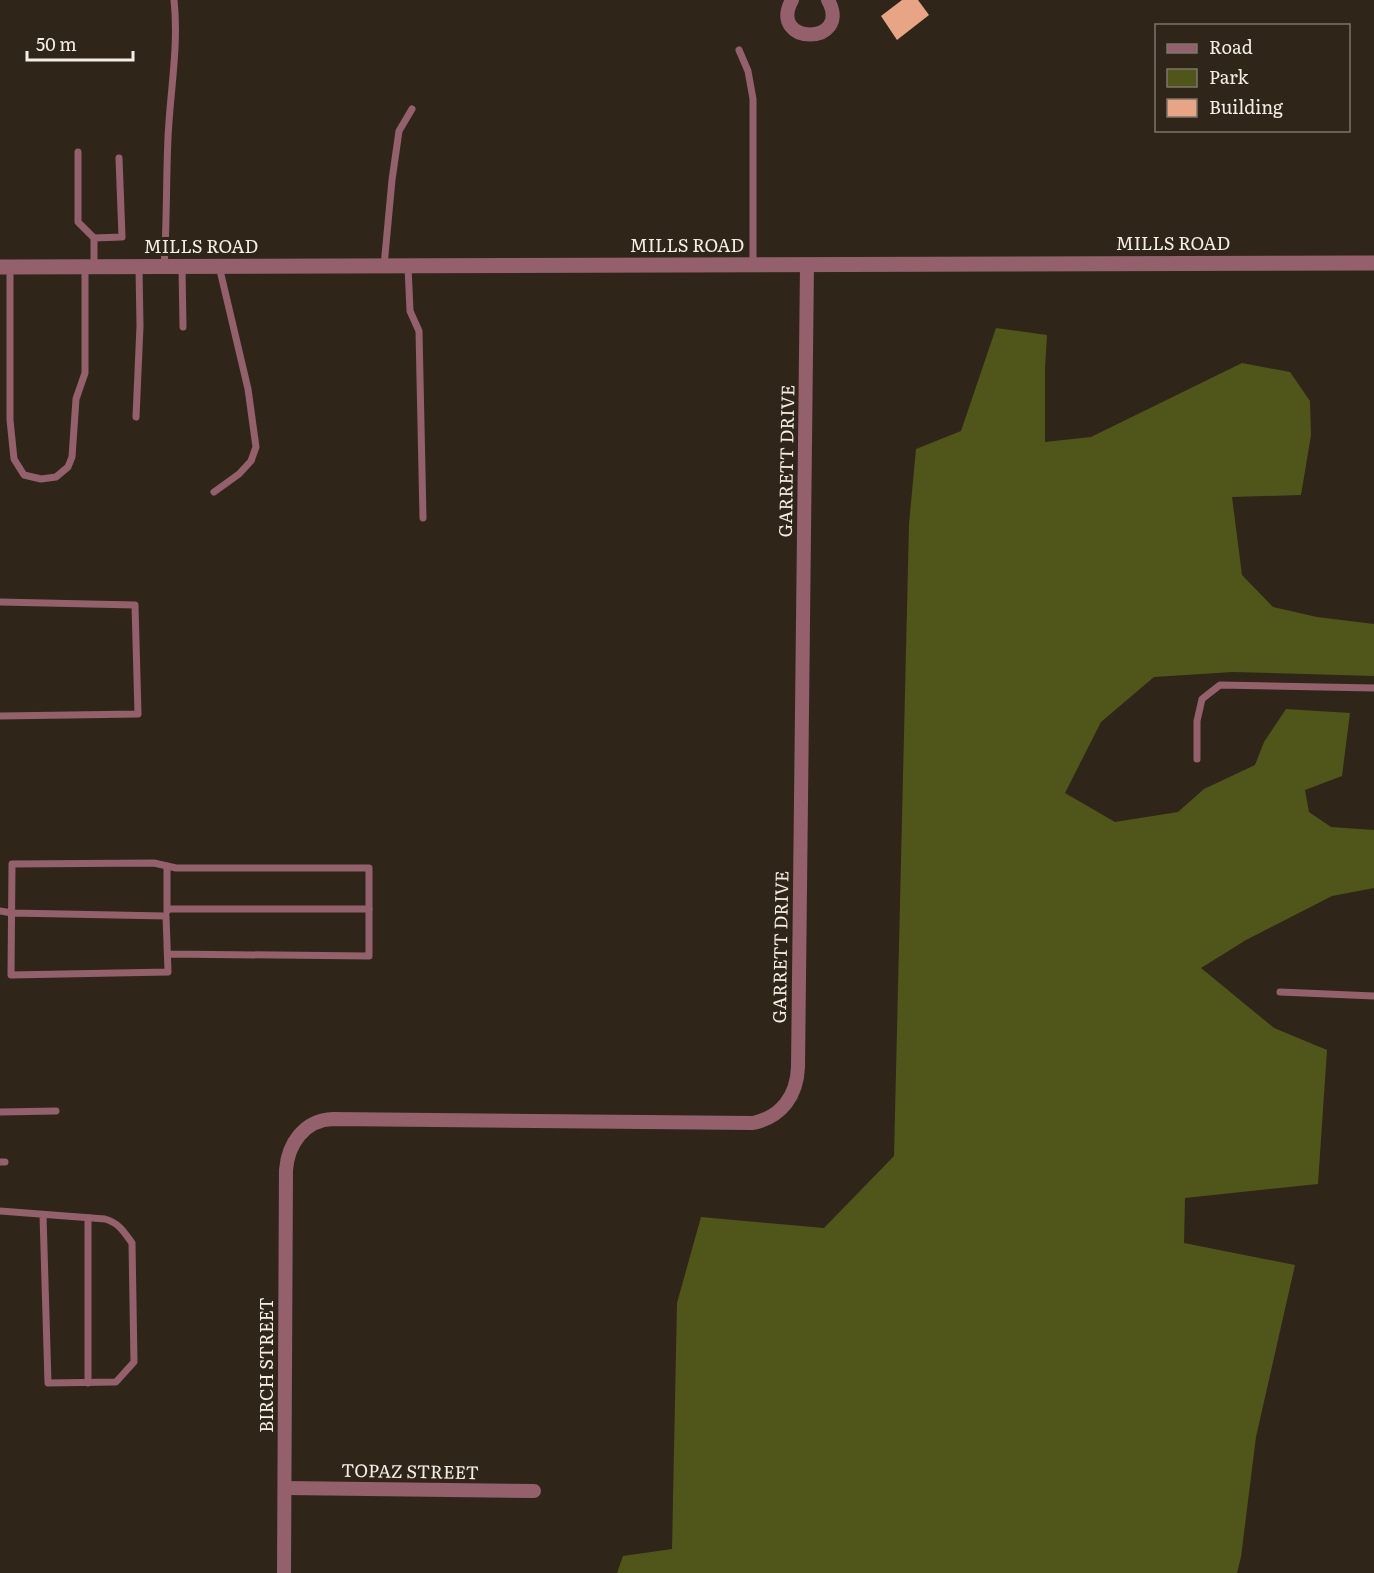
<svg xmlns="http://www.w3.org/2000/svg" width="1374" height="1573" font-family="Literata,serif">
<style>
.green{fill:#50551a}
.building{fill:#e8a586}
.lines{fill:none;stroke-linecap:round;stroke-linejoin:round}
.service{stroke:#93606c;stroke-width:7}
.minor{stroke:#93606c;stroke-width:14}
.tertiary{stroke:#93606c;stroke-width:15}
.labels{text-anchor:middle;stroke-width:6;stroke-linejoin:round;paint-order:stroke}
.street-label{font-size:18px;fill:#f3ede5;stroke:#2f2619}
</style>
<rect width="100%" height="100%" fill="#2f2619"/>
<polygon class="green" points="996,328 1047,335 1045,368 1045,442 1091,437 1242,363 1290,372 1310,401 1311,435 1301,495 1232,497 1242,575 1273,607 1317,617 1374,624 1374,676 1233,672 1154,677 1101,722 1065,793 1115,822 1178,812 1204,789 1255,765 1264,742 1286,709 1350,713 1342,776 1305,790 1309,812 1331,827 1374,830 1374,888 1332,896 1246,940 1201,968 1274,1028 1327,1050 1318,1184 1185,1198 1184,1243 1295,1265 1256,1437 1241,1557 1237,1573 617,1573 623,1556 672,1549 677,1303 701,1217 824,1228 894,1156 909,524 916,449 961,431"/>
<polygon class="building" points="902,0 918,0 929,15 897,40 881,16"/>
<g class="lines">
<g class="service">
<polyline points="739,50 748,71 753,99 753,265"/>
<polyline points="78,152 78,222 94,238 94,266"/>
<polyline points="94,238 122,237 119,158"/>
<polyline points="384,266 392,180 399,131 412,109"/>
<polyline points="408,266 410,311 419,331 423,518"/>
<polyline points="10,267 10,420 14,459 24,475 41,479 56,477 68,467 72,457 76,399 85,373 85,266"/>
<path d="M164 267C167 224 166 181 168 138 170 92 179 45 174 0"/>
<polyline points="182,267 183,327"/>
<polyline points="136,417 140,326 139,267"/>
<polyline points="214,492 239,474 251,461 256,447 248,389 219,266"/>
<polyline points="0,602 135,605 138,714 0,716"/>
<polyline points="1197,759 1197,721 1202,699 1220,685 1374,688"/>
<polyline points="168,909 369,909"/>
<polyline points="0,911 12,913 166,916 168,972 11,975 12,864 154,863 176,868 369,868 369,956 168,954"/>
<polyline points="167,911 167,866"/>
<polyline points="1280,992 1374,996"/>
<polyline points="0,1112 56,1111"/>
<polyline points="0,1162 5,1162"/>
<path d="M0 1211 105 1219C119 1223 124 1232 132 1243L134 1362 116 1382 48 1383 43 1215"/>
<polyline points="88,1383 88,1218"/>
</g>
<g class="minor">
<path d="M792 0C767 46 853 46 828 0"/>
<polyline points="285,1488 534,1491"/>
<path d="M284 1573 286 1170C288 1144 304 1120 333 1119L753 1123C782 1117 797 1095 798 1067L807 265"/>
</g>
<polyline class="tertiary" points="0,267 1374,263"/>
</g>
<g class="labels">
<g class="street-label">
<text x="1173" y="250">MILLS ROAD</text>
<text x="687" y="252">MILLS ROAD</text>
<text x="201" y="253">MILLS ROAD</text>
<text transform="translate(787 461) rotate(-89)" y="6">GARRETT DRIVE</text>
<text transform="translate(781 947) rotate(-89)" y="6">GARRETT DRIVE</text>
<text transform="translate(267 1365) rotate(-90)" y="6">BIRCH STREET</text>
<text transform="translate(410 1472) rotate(1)" y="6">TOPAZ STREET</text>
</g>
</g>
<rect x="1155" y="24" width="195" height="108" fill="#2f2619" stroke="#7d766b" stroke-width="1.5"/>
<rect x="1167" y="44" width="30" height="9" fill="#93606c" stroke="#7d766b" stroke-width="1.5"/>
<text x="1209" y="54" font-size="18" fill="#f3ede5">Road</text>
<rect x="1167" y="69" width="30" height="18" fill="#50551a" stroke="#7d766b" stroke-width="1.5"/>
<text x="1209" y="84" font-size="18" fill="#f3ede5">Park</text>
<rect x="1167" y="99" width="30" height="18" fill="#e8a586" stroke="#7d766b" stroke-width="1.5"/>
<text x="1209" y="114" font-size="18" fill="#f3ede5">Building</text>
<path d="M27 51v9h106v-9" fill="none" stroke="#f3ede5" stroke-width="3"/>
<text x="36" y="51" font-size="18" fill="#f3ede5" stroke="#2f2619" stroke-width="4.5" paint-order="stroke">50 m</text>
</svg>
